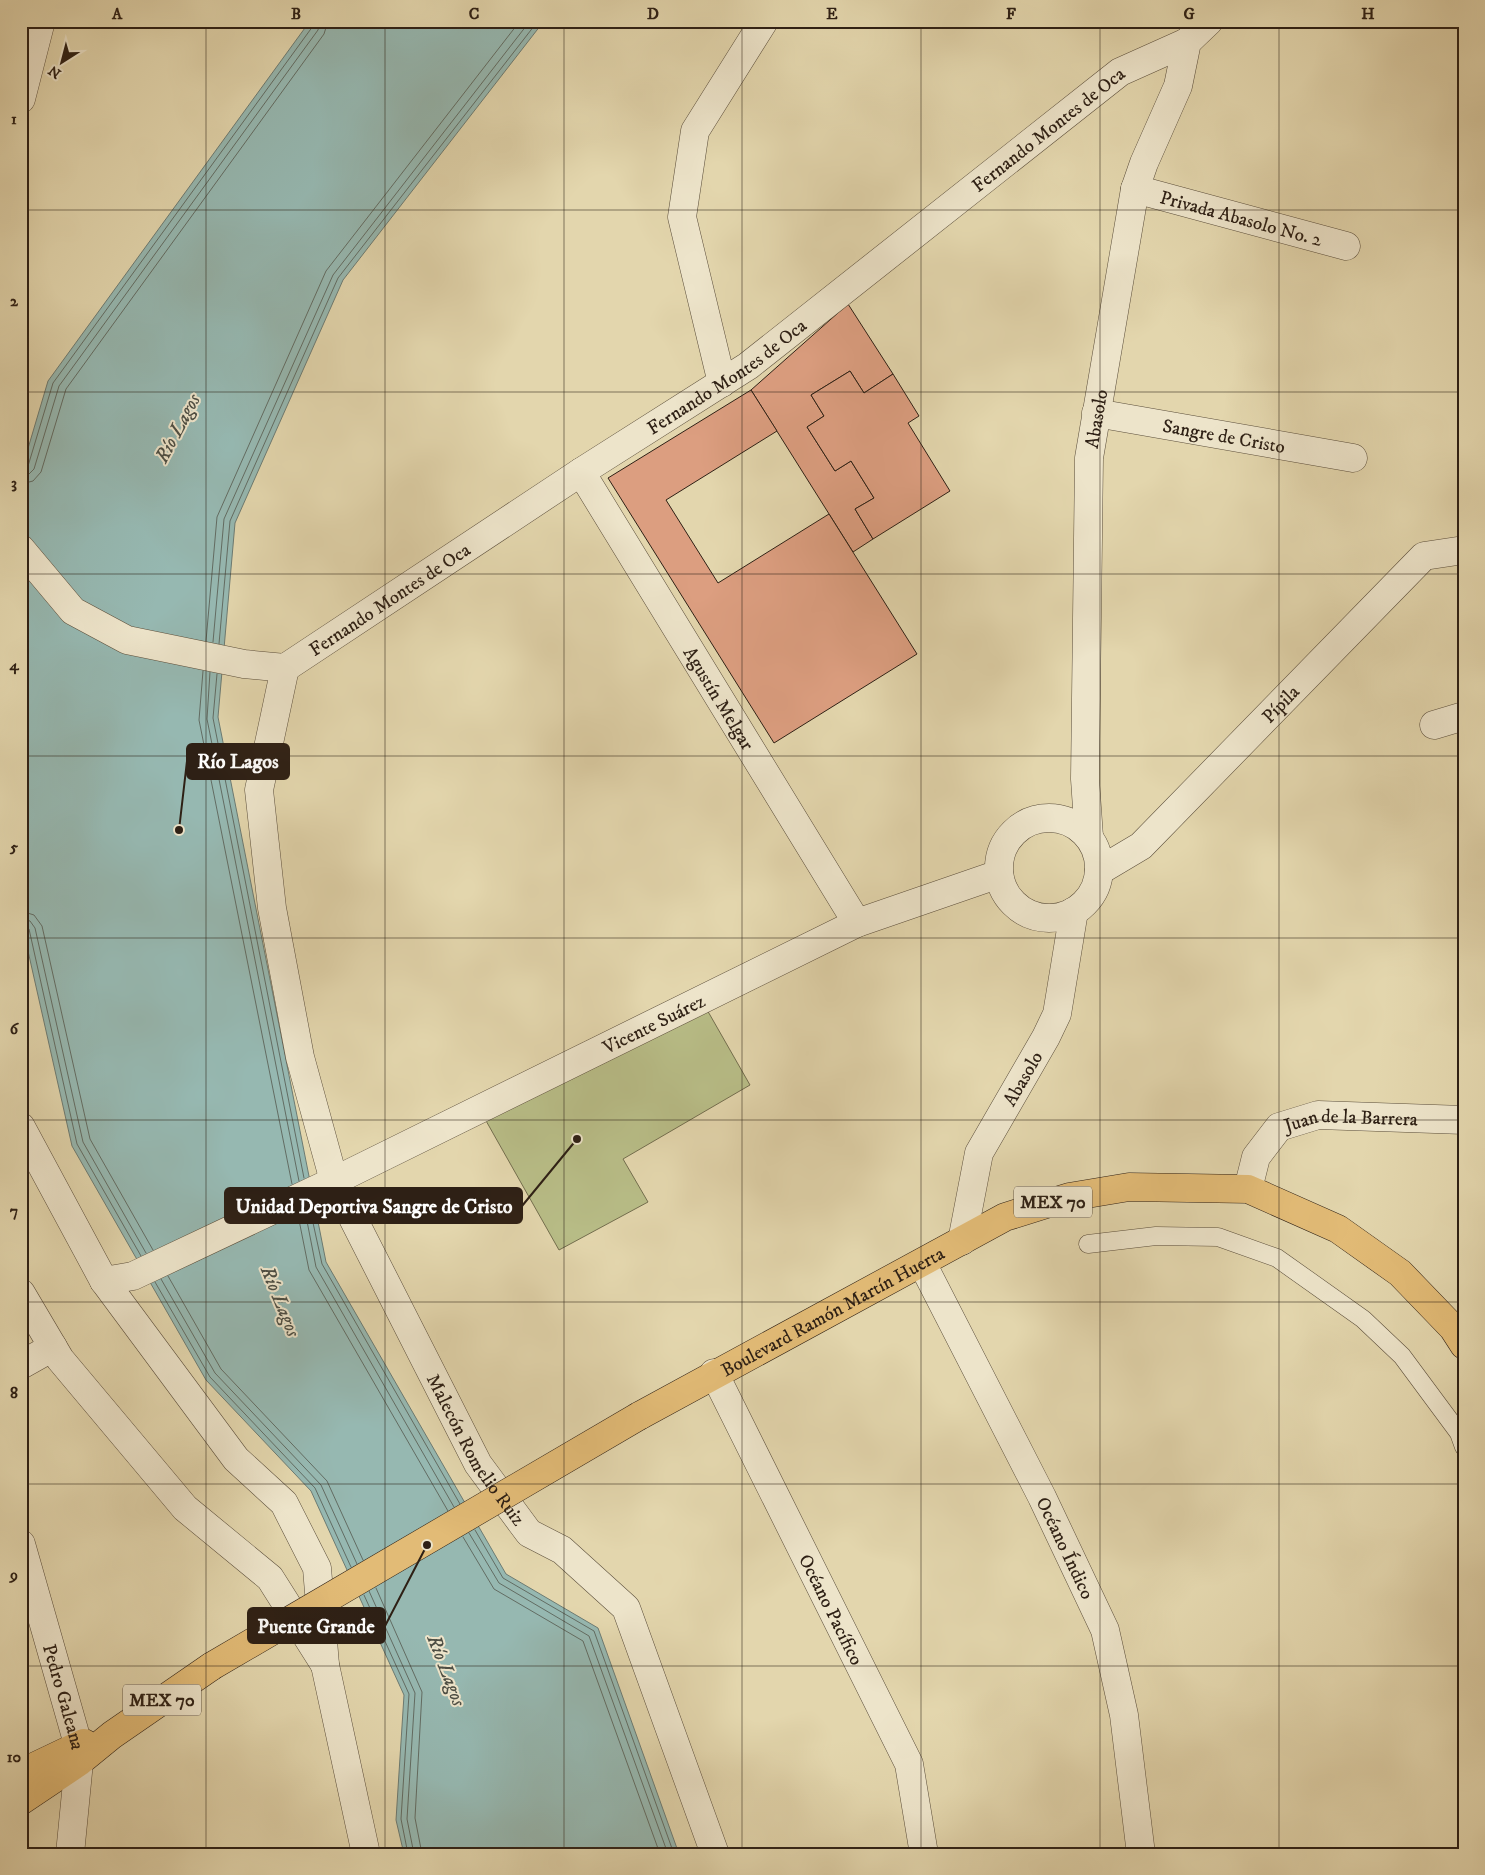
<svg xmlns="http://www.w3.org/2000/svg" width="1485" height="1875" font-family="'IM FELL DW Pica',serif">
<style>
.green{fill:#b8bd87;stroke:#736e4e}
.water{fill:#96b8b1;stroke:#6c7b73}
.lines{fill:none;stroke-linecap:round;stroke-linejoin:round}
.shore{stroke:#626c63;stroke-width:1}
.building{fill:#dc9e80;stroke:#2e2015}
.service-casing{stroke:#5b4e3b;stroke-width:19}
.minor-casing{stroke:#5b4e3b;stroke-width:29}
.tertiary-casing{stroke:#5b4e3b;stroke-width:29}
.primary-casing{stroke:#2e2015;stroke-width:29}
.service{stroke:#ede4ca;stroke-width:18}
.minor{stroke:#ede4ca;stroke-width:28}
.tertiary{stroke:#ede4ca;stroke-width:28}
.primary{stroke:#e2bb76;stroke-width:28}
.primary-bridge-casing{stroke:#2e2015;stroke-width:29;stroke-linecap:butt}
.primary-bridge{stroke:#e2bb76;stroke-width:28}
.grid{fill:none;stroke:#2e2015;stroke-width:1;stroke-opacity:0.55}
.labels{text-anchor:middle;stroke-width:4;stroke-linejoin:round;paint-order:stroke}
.shield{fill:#ede4ca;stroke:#675b4b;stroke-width:1}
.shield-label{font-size:18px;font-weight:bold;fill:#2e2015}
.street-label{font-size:19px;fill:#2e2015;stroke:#ede4ca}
.water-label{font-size:20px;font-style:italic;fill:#4d4e44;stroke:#ede4ca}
.leader{fill:none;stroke:#2e2015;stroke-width:2}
.callout-dot{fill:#2e2015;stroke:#ede4ca;stroke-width:2}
.callout{fill:#2e2015;stroke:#2e2015;stroke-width:2}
.callout-label{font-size:20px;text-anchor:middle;font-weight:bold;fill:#fff}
.neatline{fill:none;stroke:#2e2015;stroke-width:2}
.grid-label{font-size:16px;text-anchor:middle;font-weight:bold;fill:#2e2015}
</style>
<rect width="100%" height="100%" fill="#e3d6ad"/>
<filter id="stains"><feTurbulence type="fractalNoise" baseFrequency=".004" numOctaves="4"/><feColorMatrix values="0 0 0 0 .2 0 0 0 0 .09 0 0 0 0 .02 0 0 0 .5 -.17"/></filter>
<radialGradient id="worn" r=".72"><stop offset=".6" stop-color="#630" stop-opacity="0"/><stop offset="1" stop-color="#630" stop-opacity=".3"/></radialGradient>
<polygon class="green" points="706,1008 750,1085 623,1159 648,1202 559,1250 485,1119"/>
<polygon class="water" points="310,21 544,21 343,280 235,523 218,717 326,1262 506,1574 598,1628 679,1854 404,1854 396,1820 404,1695 311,1491 206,1380 72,1146 21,920 21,472 48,381"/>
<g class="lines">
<g class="shore">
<polyline points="21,470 28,466 53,383 313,26 314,21"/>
<polyline points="21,476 29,474 34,469 59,386 318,30 320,21"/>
<polyline points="21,484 33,481 41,472 66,389 324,34 328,21"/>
<polyline points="206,641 217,517 326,271 520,21"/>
<polyline points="213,642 224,519 333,275 530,21"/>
<polyline points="219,644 230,521 338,278 538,21"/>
<polyline points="203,671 199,720 292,1184"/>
<polyline points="210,672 207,719 299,1181"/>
<polyline points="217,674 213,718 304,1178"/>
<polyline points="21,911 34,915 42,926 90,1139 153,1250"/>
<polyline points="21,918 30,921 35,928 83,1142 146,1253"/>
<polyline points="21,925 29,929 77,1144 141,1256"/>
<polyline points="310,1209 322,1264 460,1504"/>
<polyline points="305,1211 316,1267 454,1507"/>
<polyline points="298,1215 309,1270 448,1511"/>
<polyline points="168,1276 221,1369 327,1481 363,1560"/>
<polyline points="161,1279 215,1373 321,1485 357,1564"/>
<polyline points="155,1282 210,1377 315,1488 351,1567"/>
<polyline points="475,1530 503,1578 594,1631 674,1854"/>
<polyline points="469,1533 499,1583 589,1636 668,1854"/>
<polyline points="463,1537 494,1589 583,1641 660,1854"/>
<polyline points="376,1588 422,1692 415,1818 422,1854"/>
<polyline points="369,1591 415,1693 407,1819 414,1854"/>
<polyline points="364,1595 409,1694 401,1819 408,1854"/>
</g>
</g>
<g class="building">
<polygon points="848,304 893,374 864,393 850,371 811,395 824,416 807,427 835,471 851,461 874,498 855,509 873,539 853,552 751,390"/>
<polygon points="850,371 864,393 893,374 919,416 908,423 950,491 873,539 855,509 874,498 851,461 835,471 807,427 824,416 811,395"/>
<polygon points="751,390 777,431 666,500 718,583 829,514 917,654 774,743 608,478"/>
</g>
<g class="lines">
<defs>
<polyline id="service" points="1088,1244 1156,1236 1218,1237 1277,1258 1363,1319 1402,1356 1459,1433 1464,1447"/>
<g id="minor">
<path id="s1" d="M1135 189 1346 246"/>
<polyline points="722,383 682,217 695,131 764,21"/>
<path id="s2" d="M1096 413 1353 458"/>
<path id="s3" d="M581 472 857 923"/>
<path id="s4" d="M21 549 73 611 127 640 244 664 285 668 581 472 748 366 1120 72 1187 42"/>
<polyline points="285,668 259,790 272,908 300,1057 334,1181"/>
<polyline points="1434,725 1464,716"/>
<path id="s5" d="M1099 871 1141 846 1424 556 1464 550"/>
<path id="s6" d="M1248 1189 1256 1157 1279 1127 1318 1115 1464 1120"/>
<path id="s7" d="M922 1263 1042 1497 1105 1630 1124 1715 1141 1854"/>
<polyline points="21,1293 60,1359 185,1508 270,1578 325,1665"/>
<polyline points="21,1365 53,1347"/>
<path id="s8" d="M714 1373 909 1764 924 1854"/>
<path id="s9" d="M21 1544 78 1744 79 1762 70 1854"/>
</g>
<g id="tertiary">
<polyline points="21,99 41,21"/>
<circle cx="1049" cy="868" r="50"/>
<path id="s10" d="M1089 837 1085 779 1089 458 1135 189 1144 163 1178 86 1187 42 1209 21"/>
<polyline points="21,1127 104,1281 236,1459 284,1503 317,1568 325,1665 366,1854"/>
<path id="s11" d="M334 1181 478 1464 529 1533 562 1550 626 1608 715 1854"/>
<path id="s12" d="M962 1241 979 1153 1046 1037 1057 1014 1074 911"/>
<path id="s13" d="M104 1281 133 1276 334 1181 857 923 999 874"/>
</g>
<g id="primary">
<path id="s14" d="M639 1416 1005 1217 1069 1197 1129 1187 1248 1189 1338 1229 1400 1273 1453 1328 1464 1345"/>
<polyline points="21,1773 84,1743"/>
<polyline points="21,1801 79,1762 112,1735 212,1666"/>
</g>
</defs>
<use href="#service" class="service-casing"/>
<use href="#minor" class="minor-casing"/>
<use href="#tertiary" class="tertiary-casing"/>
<use href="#primary" class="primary-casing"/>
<use href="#service" class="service"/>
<use href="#minor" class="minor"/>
<use href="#tertiary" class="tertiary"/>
<use href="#primary" class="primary"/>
<defs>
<polyline id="primary-bridge" points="212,1666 639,1416"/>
</defs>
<use href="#primary-bridge" class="primary-bridge-casing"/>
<use href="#primary-bridge" class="primary-bridge"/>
</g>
<path class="grid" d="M206 21V1854M385 21V1854M564 21V1854M742 21V1854M921 21V1854M1100 21V1854M1279 21V1854M21 210H1464M21 392H1464M21 574H1464M21 756H1464M21 938H1464M21 1120H1464M21 1302H1464M21 1484H1464M21 1666H1464"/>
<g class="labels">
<g class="shield">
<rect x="1014" y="1186.5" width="78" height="31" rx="4"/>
<rect x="123" y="1684.5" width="78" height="31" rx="4"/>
</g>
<g class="shield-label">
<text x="1053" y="1208">MEX 70</text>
<text x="162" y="1706">MEX 70</text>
</g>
<g class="street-label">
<text dy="7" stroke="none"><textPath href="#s4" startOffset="1238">Fernando Montes de Oca</textPath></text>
<text dy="7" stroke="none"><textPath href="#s1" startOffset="110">Privada Abasolo No. 2</textPath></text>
<text dy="7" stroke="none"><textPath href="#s4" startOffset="832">Fernando Montes de Oca</textPath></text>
<text dy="7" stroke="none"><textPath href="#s10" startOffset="419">Abasolo</textPath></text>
<text dy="7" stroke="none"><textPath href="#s2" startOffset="130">Sangre de Cristo</textPath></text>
<text dy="7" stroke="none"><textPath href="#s4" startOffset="428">Fernando Montes de Oca</textPath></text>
<text dy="7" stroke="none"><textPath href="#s3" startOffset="265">Agustín Melgar</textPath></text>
<text dy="7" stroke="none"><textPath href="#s5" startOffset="248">Pípila</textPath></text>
<text dy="7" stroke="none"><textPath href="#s13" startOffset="608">Vicente Suárez</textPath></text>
<text dy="7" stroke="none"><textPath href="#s12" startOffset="176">Abasolo</textPath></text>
<text dy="7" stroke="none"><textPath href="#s6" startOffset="144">Juan de la Barrera</textPath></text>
<text dy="7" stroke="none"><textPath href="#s14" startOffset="220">Boulevard Ramón Martín Huerta</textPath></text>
<text dy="7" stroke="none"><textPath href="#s11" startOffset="304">Malecón Romelio Ruiz</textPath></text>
<text dy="7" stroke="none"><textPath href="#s7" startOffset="319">Océano Índico</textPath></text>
<text dy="7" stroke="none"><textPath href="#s8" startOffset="264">Océano Pacífico</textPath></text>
<text dy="7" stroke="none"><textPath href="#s9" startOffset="159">Pedro Galeana</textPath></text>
</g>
<g class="water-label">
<text transform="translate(177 428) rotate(-62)" y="7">Río Lagos</text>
<text transform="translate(281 1301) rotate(68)" y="7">Río Lagos</text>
<text transform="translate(447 1670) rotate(69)" y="7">Río Lagos</text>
</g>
</g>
<path class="leader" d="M179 830L187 761M577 1139L522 1206M427 1545L385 1626"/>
<g class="callout-dot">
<circle cx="179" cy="830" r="5"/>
<circle cx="577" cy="1139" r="5"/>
<circle cx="427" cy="1545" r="5"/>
</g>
<g class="callout">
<rect x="187" y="744" width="102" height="35" rx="5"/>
<rect x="225" y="1188" width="297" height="35" rx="5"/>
<rect x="248" y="1608" width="137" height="35" rx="5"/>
</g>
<g class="callout-label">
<text x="238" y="768">Río Lagos</text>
<text x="374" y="1213">Unidad Deportiva Sangre de Cristo</text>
<text x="316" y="1633">Puente Grande</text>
</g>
<rect width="1485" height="1875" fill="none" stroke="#e3d6ad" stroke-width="55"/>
<g transform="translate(62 62) rotate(216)" stroke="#ede4ca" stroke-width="4" paint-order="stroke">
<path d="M0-4L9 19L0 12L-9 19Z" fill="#2e2015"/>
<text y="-8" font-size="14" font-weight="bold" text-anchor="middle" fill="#2e2015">N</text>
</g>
<rect x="28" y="28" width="1430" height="1820" class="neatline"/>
<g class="grid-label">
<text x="117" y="19">A</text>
<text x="296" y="19">B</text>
<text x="474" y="19">C</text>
<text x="653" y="19">D</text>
<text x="832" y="19">E</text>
<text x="1011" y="19">F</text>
<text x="1189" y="19">G</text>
<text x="1368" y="19">H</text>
<text x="14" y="124">1</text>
<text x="14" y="306">2</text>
<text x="14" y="488">3</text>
<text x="14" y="670">4</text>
<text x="14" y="852">5</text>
<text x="14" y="1034">6</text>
<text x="14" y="1216">7</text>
<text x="14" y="1398">8</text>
<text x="14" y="1580">9</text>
<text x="14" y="1762">10</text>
</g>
<rect width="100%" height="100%" filter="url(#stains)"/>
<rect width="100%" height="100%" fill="url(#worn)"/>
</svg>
